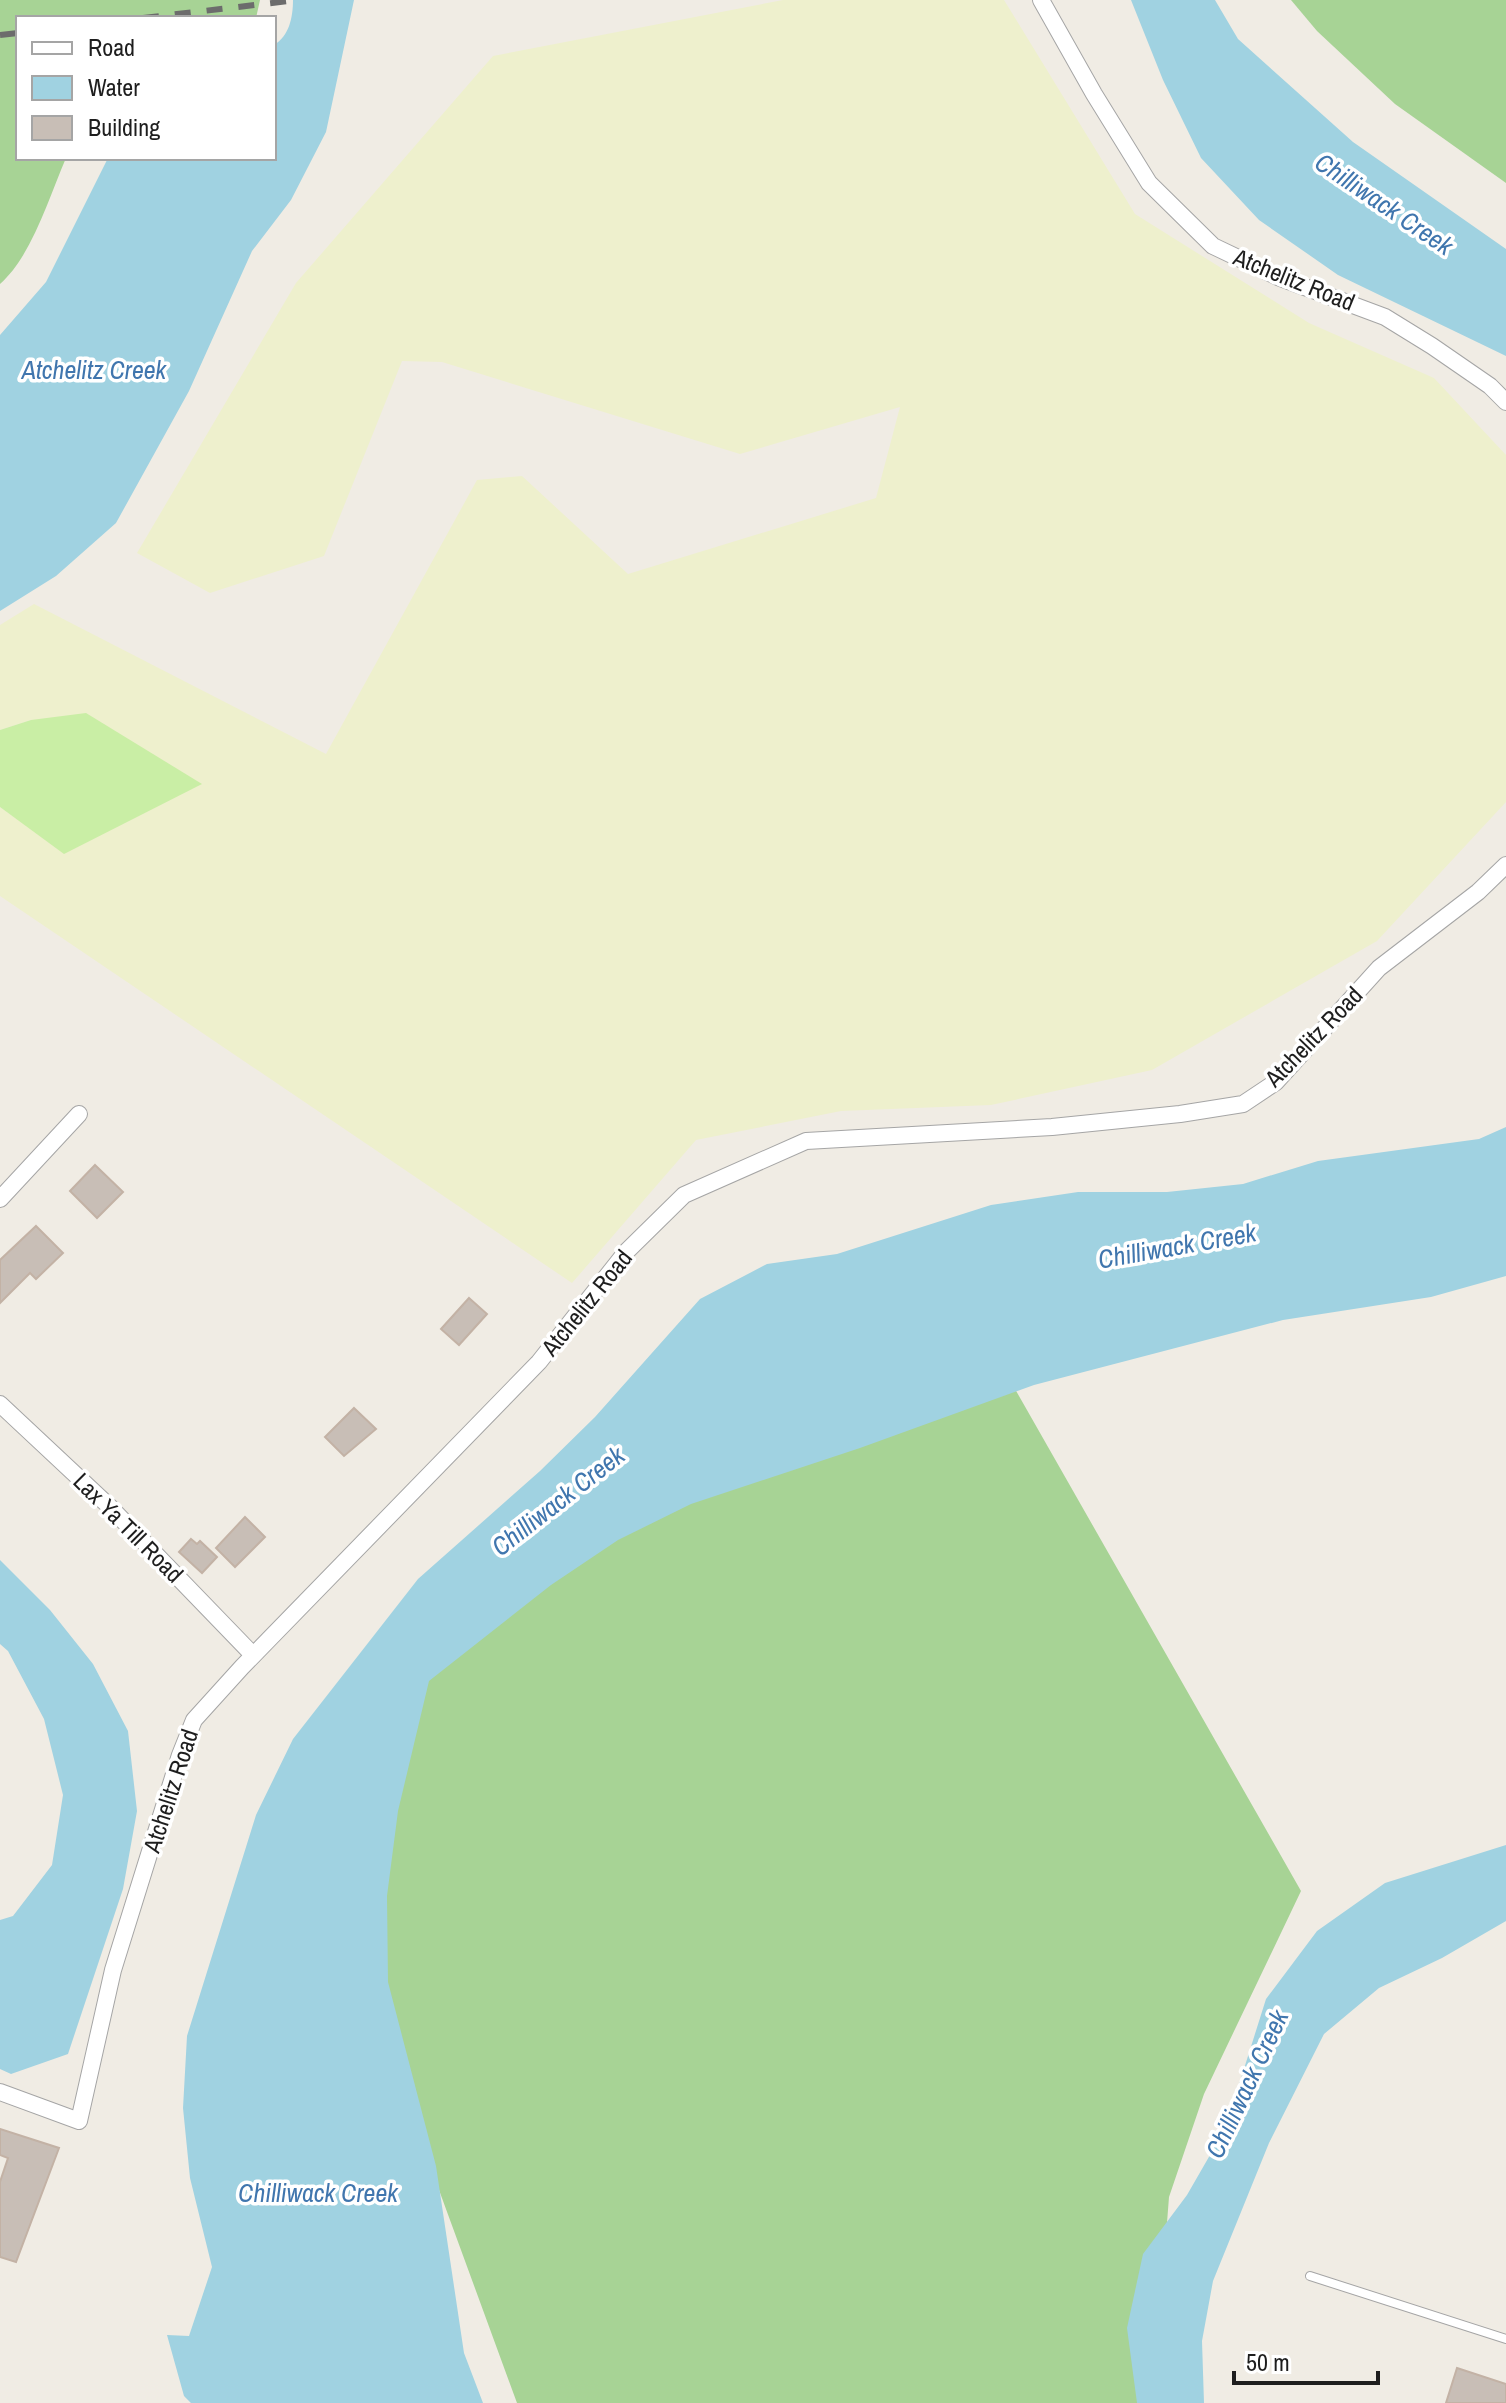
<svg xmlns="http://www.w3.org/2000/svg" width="1506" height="2403" font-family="'Archivo Narrow',sans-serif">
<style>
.farmland{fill:#eef0cd}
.grass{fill:#c9eea5}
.forest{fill:#a7d395}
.water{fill:#a0d2e1}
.building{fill:#c8beb6;stroke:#c3b2a5;stroke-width:2}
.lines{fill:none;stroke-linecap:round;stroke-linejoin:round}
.lane-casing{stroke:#a5a5a5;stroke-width:10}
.street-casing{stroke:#a5a5a5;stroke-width:18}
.lane{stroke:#fff;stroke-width:8}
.street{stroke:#fff;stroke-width:16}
.rail{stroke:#6c6c6c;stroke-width:6;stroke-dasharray:16 16;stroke-linecap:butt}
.labels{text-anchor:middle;stroke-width:7;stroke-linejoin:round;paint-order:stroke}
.street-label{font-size:24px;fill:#1e1e1e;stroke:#fff}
.water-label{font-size:26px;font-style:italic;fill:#4076ae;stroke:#fff}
</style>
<rect width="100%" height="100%" fill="#f0ece4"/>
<polygon class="farmland" points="783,0 1004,0 1135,214 1309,323 1434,378 1506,455 1506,802 1377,941 1152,1070 991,1105 841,1111 696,1140 572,1283 0,896 0,807 17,819 31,720 0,730 0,625 34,604 326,754 477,480 522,476 628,574 876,498 900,407 740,454 442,362 402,361 324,556 210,593 137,553 296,283 493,56"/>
<polygon class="grass" points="86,713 202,784 64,854 0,807 0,730 31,720"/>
<g class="forest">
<path d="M0 0H260L256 18H18V158H66C49 197 32 256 0 284Z"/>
<polygon points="1291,0 1506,0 1506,183 1395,104 1317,31"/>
<polygon points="1011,1382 1301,1891 1204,2094 1169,2197 1153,2403 517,2403 394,2067 358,1771 452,1647 604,1517"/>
</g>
<g class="water">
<path d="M293 0H354L326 132 291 200 252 251 189 391 116 523 56 576 0 611V335L46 282 108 158H274V45C289 36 293 18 293 0Z"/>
<polygon points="1131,0 1215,0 1238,39 1353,142 1506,249 1506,356 1338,275 1259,220 1201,158 1163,80"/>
<polygon points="1506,1127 1506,1276 1431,1297 1283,1320 1034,1385 860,1448 691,1504 618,1540 551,1585 429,1681 398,1811 387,1896 388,1982 436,2166 464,2353 483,2403 191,2403 184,2396 167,2335 189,2336 212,2267 190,2178 183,2108 187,2036 256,1815 293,1739 418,1579 540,1471 595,1417 700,1299 767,1264 837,1254 991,1205 1078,1192 1167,1192 1243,1184 1318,1161 1479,1139"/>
<polygon points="0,1560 50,1610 93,1664 128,1731 137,1811 123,1889 68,2054 11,2074 0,2069 0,1920 13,1916 52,1865 63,1795 44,1719 8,1651 0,1644"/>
<polygon points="1506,1845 1506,1921 1442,1958 1379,1988 1324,2034 1269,2143 1213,2281 1202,2341 1204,2403 1137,2403 1127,2328 1143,2254 1187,2195 1225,2129 1266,1999 1317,1931 1385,1883"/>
</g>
<g class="building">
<polygon points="95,1165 123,1192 97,1218 70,1191"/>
<polygon points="36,1226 63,1253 36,1279 30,1273 0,1303 0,1260"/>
<polygon points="469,1298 487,1314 459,1345 441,1329"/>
<polygon points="354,1408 376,1429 344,1456 325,1437"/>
<polygon points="245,1517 265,1537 235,1567 216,1548"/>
<polygon points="191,1539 197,1544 200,1541 217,1557 202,1573 179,1552"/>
<polygon points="0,2129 59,2148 16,2262 0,2257 0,2182 8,2158 0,2155"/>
<polygon points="1457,2368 1506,2384 1506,2403 1446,2403"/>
</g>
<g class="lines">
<defs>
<polyline id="lane" points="1310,2276 1506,2339"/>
<g id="street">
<polyline points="1041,0 1094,94 1149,183 1213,246 1278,277 1385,317 1432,346 1490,386 1506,402"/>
<polyline points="0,1199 79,1114"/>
<polyline points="0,1404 110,1507 253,1655"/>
<polyline points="0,2092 79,2121 113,1970 180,1755 194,1720 242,1667 539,1362 626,1252 684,1195 806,1141 1052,1127 1180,1114 1243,1104 1276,1082 1379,968 1478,892 1506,865"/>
</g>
</defs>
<use href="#lane" class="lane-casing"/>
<use href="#street" class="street-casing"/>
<use href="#lane" class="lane"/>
<use href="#street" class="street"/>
<g class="rail">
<polyline points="143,18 298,0"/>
<polyline points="0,35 18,33"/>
</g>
</g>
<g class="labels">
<g class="street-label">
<text transform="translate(1294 280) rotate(22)" y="8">Atchelitz Road</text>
<text transform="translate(1314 1037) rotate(-46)" y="8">Atchelitz Road</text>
<text transform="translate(587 1303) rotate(-51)" y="8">Atchelitz Road</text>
<text transform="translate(128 1528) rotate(45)" y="8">Lax Ya Till Road</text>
<text transform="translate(171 1791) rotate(-72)" y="8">Atchelitz Road</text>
</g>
<g class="water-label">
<text transform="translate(1384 204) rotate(34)" y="9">Chilliwack Creek</text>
<text x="94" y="379">Atchelitz Creek</text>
<text transform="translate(1177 1246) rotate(-10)" y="9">Chilliwack Creek</text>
<text transform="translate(558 1501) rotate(-38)" y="9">Chilliwack Creek</text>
<text transform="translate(1247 2084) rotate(-65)" y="9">Chilliwack Creek</text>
<text x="318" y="2202">Chilliwack Creek</text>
</g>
</g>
<rect x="16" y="16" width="260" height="144" fill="#ffffff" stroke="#a5a5a5" stroke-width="2"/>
<rect x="32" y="42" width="40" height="12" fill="#ffffff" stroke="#a5a5a5" stroke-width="2"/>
<text x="88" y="56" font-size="24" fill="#1e1e1e">Road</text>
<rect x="32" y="76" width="40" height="24" fill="#a0d2e1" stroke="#a5a5a5" stroke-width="2"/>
<text x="88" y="96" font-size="24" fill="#1e1e1e">Water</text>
<rect x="32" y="116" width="40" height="24" fill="#c8beb6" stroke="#a5a5a5" stroke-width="2"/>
<text x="88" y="136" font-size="24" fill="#1e1e1e">Building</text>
<path d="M1234 2371v12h144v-12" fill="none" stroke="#1e1e1e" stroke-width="4"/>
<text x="1246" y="2371" font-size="24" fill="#1e1e1e" stroke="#ffffff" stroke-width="6" paint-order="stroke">50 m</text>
</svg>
